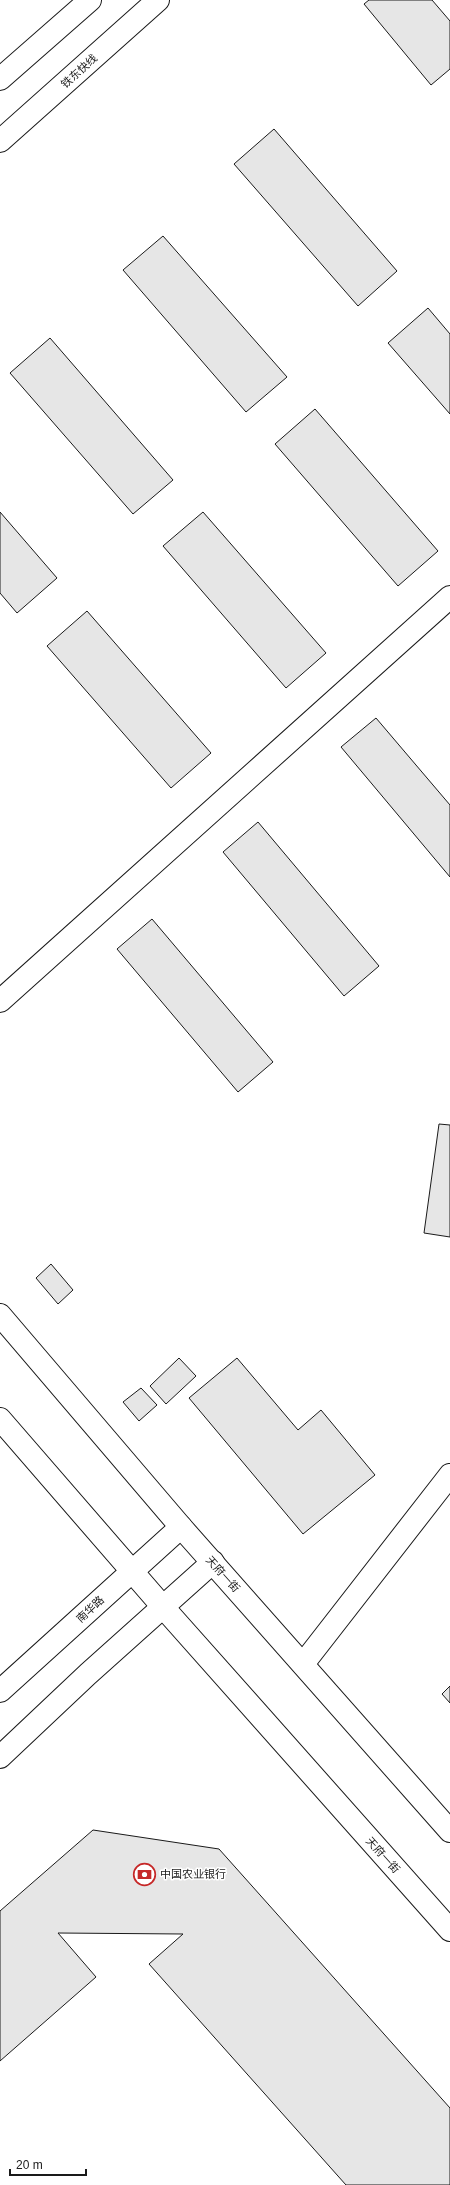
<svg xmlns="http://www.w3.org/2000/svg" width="450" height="2185" font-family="Helvetica,'Noto Sans SC',sans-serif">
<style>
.building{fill:#e6e6e6;stroke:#1a1a1a}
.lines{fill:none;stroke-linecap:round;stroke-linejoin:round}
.minor-casing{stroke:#1a1a1a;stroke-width:24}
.tertiary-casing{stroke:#1a1a1a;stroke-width:24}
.secondary-casing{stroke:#1a1a1a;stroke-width:24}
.minor{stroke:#fff;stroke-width:22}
.tertiary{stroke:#fff;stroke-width:22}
.secondary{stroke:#fff;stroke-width:22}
.labels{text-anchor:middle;stroke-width:3;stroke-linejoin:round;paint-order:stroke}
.street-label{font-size:11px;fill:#1a1a1a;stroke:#fff}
.poi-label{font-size:11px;fill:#1a1a1a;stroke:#fff;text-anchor:start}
</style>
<rect width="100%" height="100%" fill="#fff"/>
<g class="building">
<polygon points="369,0 432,0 450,21 450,69 431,85 364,4"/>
<polygon points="274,129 397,271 358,306 234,164"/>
<polygon points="163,236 287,377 246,412 123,270"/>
<polygon points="428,308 450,334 450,414 388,343"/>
<polygon points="50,338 173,480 133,514 10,373"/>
<polygon points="315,409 438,551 398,586 275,444"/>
<polygon points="0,512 57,578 17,613 0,593"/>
<polygon points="203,512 326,653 286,688 163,546"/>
<polygon points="87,611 211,753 171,788 47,646"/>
<polygon points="376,718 450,805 450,877 341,747"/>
<polygon points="258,822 379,966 344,996 223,852"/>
<polygon points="152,919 273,1062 238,1092 117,949"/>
<polygon points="439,1124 450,1125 450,1237 424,1233"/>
<polygon points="51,1264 73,1290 58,1304 36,1278"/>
<polygon points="179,1358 196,1376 166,1404 150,1386"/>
<polygon points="237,1358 298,1430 321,1410 375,1475 303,1534 189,1398"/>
<polygon points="141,1388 157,1405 139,1421 123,1402"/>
<polygon points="450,1686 450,1703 442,1694"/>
<polygon points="93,1830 219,1849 450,2108 450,2185 346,2185 149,1964 183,1934 58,1933 96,1977 0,2061 0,1911"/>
</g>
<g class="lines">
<defs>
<g id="minor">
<polyline points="0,1001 450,597"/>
<polyline points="303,1664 450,1475"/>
</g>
<g id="tertiary">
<polyline points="0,1691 181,1527"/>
<polyline points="0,1757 88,1674 213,1562"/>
</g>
<g id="secondary">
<polyline points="0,79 90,0"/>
<polyline points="0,141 158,0"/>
<polyline points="0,1315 181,1527 450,1831"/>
<polyline points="0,1419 163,1607 450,1930"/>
</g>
</defs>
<use href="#minor" class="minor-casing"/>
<use href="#tertiary" class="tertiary-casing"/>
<use href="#secondary" class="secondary-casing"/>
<use href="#minor" class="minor"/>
<use href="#tertiary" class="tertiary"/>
<use href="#secondary" class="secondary"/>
</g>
<defs>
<symbol id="bank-ring" viewBox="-11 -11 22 22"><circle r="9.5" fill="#fff" stroke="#c62828" stroke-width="1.5"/><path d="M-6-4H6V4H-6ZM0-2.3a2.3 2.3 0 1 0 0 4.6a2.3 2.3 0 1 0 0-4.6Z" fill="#c62828"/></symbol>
</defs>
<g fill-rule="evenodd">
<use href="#bank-ring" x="132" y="1862" width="25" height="25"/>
</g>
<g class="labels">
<g class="street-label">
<text transform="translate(79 71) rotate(-42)" y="4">铁东快线</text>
<text transform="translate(223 1574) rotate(48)" y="4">天府一街</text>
<text transform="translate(90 1609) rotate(-43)" y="4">南华路</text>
<text transform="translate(383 1855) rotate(48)" y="4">天府一街</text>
</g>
<g class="poi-label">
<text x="160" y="1878">中国农业银行</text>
</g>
</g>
<path d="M10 2169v6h76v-6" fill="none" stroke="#1a1a1a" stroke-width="2"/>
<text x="16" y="2169" font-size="12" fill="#1a1a1a" stroke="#ffffff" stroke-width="3" paint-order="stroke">20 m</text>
</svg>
